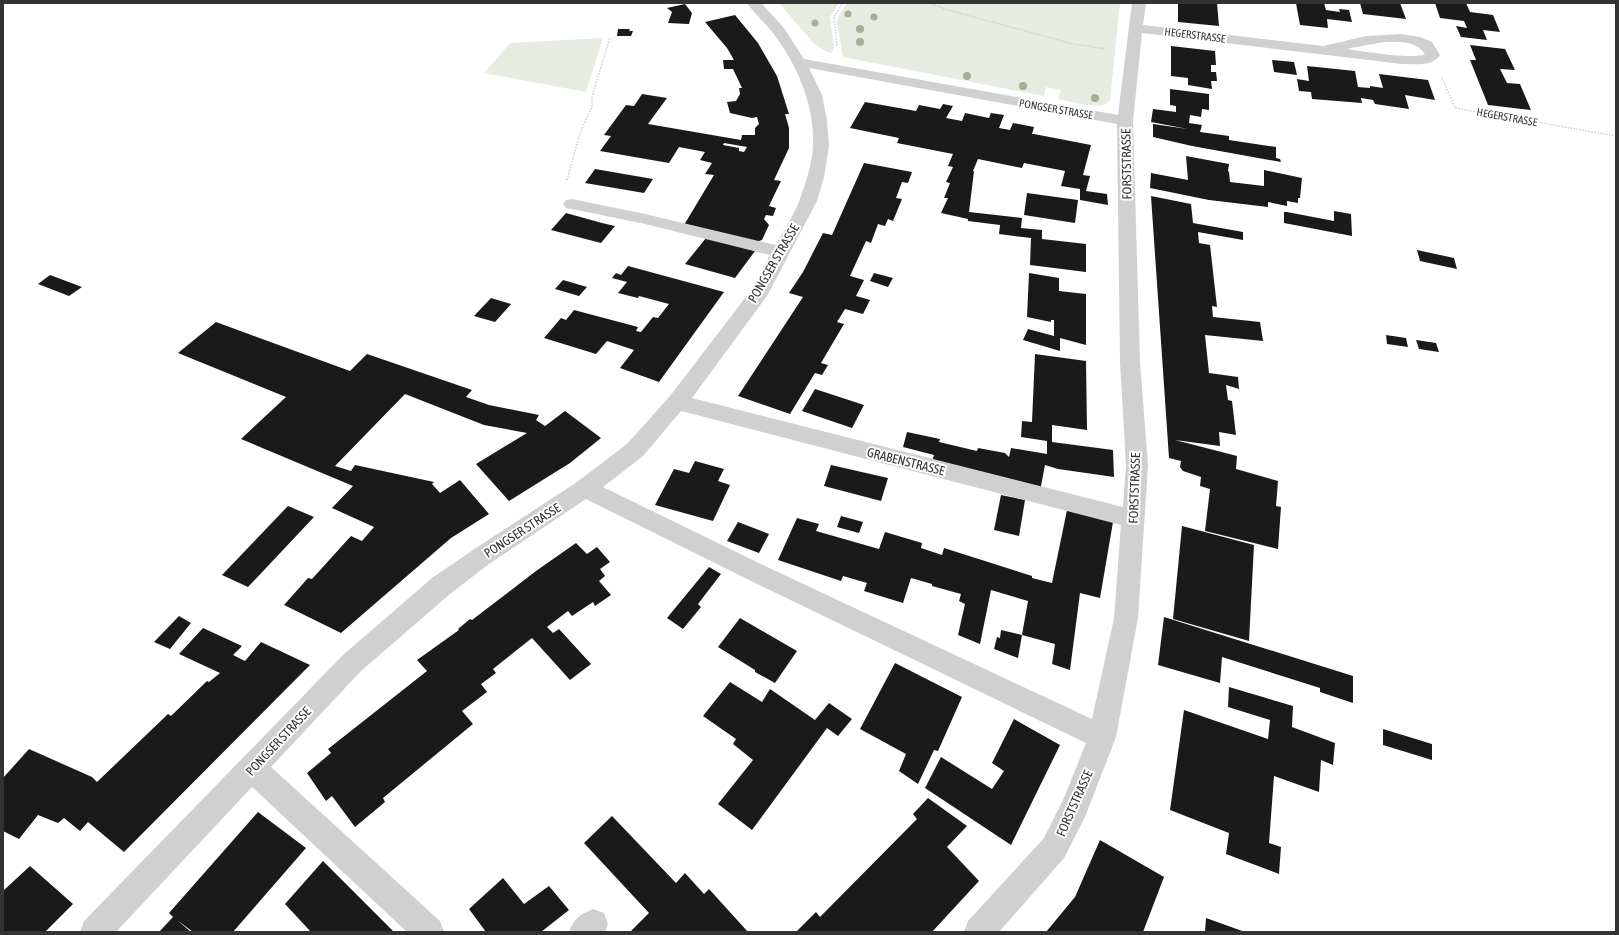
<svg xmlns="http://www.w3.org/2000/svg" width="1619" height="935" font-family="'Asap Condensed',sans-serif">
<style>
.green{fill:#e6ecdf}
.building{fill:#1a1a1a;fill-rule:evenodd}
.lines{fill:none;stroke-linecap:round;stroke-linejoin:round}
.path{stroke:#cdcdcd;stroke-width:1.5;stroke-dasharray:1.5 1.5;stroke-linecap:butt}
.minor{fill:#d0d0d0;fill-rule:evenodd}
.tree{fill:#a2b095}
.labels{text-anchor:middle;stroke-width:4;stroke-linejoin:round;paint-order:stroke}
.far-street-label{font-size:11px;fill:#333;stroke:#fff}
.street-label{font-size:13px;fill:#333;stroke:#fff}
</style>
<rect width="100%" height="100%" fill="#fff"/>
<g class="green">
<polygon points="779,3 839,3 830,17 834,47 831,54 814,44"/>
<path d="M847 3H905L903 8 905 3H1120L1110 100C1103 112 1070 101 1058 99L1061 90 1046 87 1044 96 843 57 837 23 838 17Z"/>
<polygon points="603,38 586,92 484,73 510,43"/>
</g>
<g class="building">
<polygon points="1178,3 1217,3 1219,26 1178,22"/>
<polygon points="1296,3 1324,3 1326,10 1340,12 1339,9 1349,10 1352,22 1327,19 1328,28 1300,25"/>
<polygon points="1360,3 1400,3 1406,19 1363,14"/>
<polygon points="1435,3 1466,3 1470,12 1493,15 1500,32 1483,30 1487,40 1461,37 1456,26 1467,28 1464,21 1440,18"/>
<polygon points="685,4 692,13 689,24 668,23 672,12 667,8"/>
<path d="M735 15 758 43 777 76 789 114H785L789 128V148L774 180 781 181 769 206 776 208 773 216 766 215 764 219 769 225 762 240 756 242 684 225 714 175 705 174 712 163 700 160 705 152 679 147 669 163 600 151 611 136 604 135 626 105 634 106 642 94 667 98 648 124 741 140 742 135H755V128L759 124 757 117 752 118 730 113 727 102 736 101 740 94 739 88H742L733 69H724L723 60H734L727 48 705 22ZM724 143 747 147 744 152 739 151V148L723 145Z"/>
<polygon points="618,29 630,29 629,31 633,31 631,36 617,36"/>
<polygon points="1470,45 1505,49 1515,70 1500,69 1507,83 1520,84 1531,110 1488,105 1470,60 1476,60"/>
<polygon points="1171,46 1215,51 1216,65 1211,65 1211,72 1216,72 1217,81 1211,81 1212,89 1188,85 1188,78 1171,76"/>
<polygon points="1272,60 1294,62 1297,75 1274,72"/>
<polygon points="1307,66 1355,71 1358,87 1370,88 1370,86 1383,88 1379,74 1428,80 1435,100 1405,95 1409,109 1375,104 1373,100 1361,98 1362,103 1312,99 1311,92 1299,91 1297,79 1309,81"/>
<polygon points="1170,89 1209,94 1209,110 1202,109 1201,117 1190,115 1189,123 1202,125 1200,132 1229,136 1229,140 1276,147 1276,158 1280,159 1281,162 1192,146 1153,137 1153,124 1188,129 1151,122 1153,109 1176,112 1176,106 1170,105"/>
<polygon points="865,102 916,111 919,105 940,109 943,104 953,106 946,118 962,121 965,113 989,118 991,113 1004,115 999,128 1010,130 1013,123 1034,127 1032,134 1034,134 1091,145 1083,175 1090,176 1086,191 1107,194 1108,205 1080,200 1080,189 1061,186 1065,171 1024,163 1022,168 978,159 973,171 974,171 969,212 1022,218 1021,228 1042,230 1042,239 1086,244 1086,272 1030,265 1031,238 999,234 1000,225 968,221 968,219 941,213 948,198 944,198 950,183 946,182 953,167 948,166 953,154 897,143 899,138 850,128"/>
<polygon points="1186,156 1229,164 1228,171 1229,172 1230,182 1264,186 1264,170 1302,178 1300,198 1298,198 1298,203 1287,201 1287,206 1268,202 1268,207 1209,200 1150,188 1151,173 1188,180"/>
<polygon points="864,163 912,172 908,183 902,182 896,198 902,199 893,221 888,219 885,226 878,224 871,243 866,241 850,276 864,280 856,296 870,300 863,314 845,309 837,322 844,324 821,363 828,365 822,375 815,373 790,414 738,396 803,297 789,293 803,272 823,233 832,235"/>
<polygon points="595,169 653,179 644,193 585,183"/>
<polygon points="1027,193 1078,200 1075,223 1024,215"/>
<polygon points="1151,196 1191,204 1193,223 1243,232 1243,240 1198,232 1199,243 1210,245 1217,307 1212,306 1213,317 1260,322 1263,341 1205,335 1209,373 1238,377 1239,389 1226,385 1228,400 1232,401 1236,435 1219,432 1220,446 1175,440 1237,456 1236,469 1278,481 1276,506 1281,507 1278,549 1205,531 1210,489 1200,486 1201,477 1183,471 1180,467 1181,461 1169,458"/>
<polygon points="1334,211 1351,214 1352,236 1284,223 1284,212 1287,212 1334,221"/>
<polygon points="566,213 602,223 615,226 601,243 551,230"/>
<polygon points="706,238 755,251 735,278 685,264"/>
<polygon points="1417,250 1454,258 1457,269 1420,261"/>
<polygon points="628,266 724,292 659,382 620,368 634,350 607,341 596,354 544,338 561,318 566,320 574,310 638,327 636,331 641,332 653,317 658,318 669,304 639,296 638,298 618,293 627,282 612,278 616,273 621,275"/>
<polygon points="874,273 893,278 888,287 870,281"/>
<polygon points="1029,273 1059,278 1059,291 1086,294 1086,345 1060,338 1060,351 1023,340 1028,329 1054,336 1054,320 1051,320 1051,322 1027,317"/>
<polygon points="50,275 82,287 69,296 38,284"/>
<polygon points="563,280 587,287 579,296 555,289"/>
<polygon points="491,298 511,304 495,322 474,316"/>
<polygon points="216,322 350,371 367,354 472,390 466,397 489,405 539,415 536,420 545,426 565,411 601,438 570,463 509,501 476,464 527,433 484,425 405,394 335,466 351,471 355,465 434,482 432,484 440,493 460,480 489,514 451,538 341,633 284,605 308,578 312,579 351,536 362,541 374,527 332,508 353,486 241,439 286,397 178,353"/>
<polygon points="1386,335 1406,338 1408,347 1387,344"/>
<polygon points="1416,340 1436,343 1439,352 1419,349"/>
<polygon points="1035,354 1086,361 1087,430 1052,425 1052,442 1113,450 1114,477 1058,469 1045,465 1040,491 932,461 934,455 903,447 907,432 940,439 939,442 977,451 978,448 1005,453 1009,457 1011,448 1047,454 1047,441 1021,437 1022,421 1032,422"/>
<polygon points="815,389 864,405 852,428 802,411"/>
<polygon points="695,461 724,469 718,481 730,485 713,521 655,505 674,469 689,473"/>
<polygon points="831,465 888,478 881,501 824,486"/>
<polygon points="1001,495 1025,500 1019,536 994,530"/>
<polygon points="288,506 314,517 248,587 222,575"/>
<polygon points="1067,510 1113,522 1100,598 1080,593 1070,670 1052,664 1055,644 1022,635 1028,601 991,590 980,644 958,635 965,604 959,601 961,594 932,586 932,584 911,578 903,603 864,591 867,583 843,576 841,581 778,560 797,518 819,524 816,531 879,549 885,532 922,543 921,548 942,555 944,548 1032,576 1032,578 1052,583"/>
<polygon points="841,516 863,522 859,533 837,527"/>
<polygon points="738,522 769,534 759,553 727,541"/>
<polygon points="1182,526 1254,545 1249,641 1173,619"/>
<polygon points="576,543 587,554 597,547 610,562 600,569 605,576 599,581 611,595 595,606 593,602 572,616 568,611 547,627 553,633 559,629 591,664 570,680 532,638 493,669 496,673 481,684 487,692 462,711 473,724 383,798 385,802 355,827 332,796 326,801 307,773 331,753 328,749 427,671 417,660 459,630 458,629 470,619 472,620 536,571"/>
<polygon points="709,567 721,574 698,604 701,607 683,629 667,618"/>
<polygon points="179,616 191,623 170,649 154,642"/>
<polygon points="1164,617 1353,676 1353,703 1320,692 1320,688 1222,657 1220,683 1158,665"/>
<polygon points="740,618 797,651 775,683 755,672 755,670 718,647"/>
<polygon points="203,628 242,646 233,655 245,661 261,642 310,665 124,852 88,822 80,831 64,818 58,823 38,815 19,839 3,831 3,778 29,749 92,777 97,782 168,714 171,716 207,681 209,682 220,673 179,654"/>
<polygon points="1001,630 1022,635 1018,658 994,649 997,637 1000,638"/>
<polygon points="895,663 962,697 938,751 934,750 918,784 899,771 906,754 860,729"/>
<polygon points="730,682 762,702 770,689 815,720 829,703 852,719 838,736 827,728 752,830 718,804 753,760 733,744 736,739 703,716"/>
<polygon points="1229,687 1293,706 1292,727 1335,743 1333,765 1321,760 1319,792 1274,776 1269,843 1281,847 1279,874 1226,854 1229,833 1170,810 1184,710 1268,739 1270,720 1228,707"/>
<polygon points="1014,719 1060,745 1011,845 925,788 941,757 992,789 1004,771 992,763"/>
<polygon points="1383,729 1432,744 1432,760 1383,745"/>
<polygon points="928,798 967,826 947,847 979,881 932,932 796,932 816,912 820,917 917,819 913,814"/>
<polygon points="258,812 306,848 233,932 193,932 177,920 191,932 159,932 173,917 169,913"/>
<polygon points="612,816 676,883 685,873 704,894 709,889 748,932 630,932 649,913 584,843"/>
<polygon points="1100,840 1164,877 1143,932 1046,932 1075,897"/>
<polygon points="323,861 394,932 311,932 285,904"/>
<polygon points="30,866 73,904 45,932 3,932 3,891"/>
<polygon points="503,878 524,904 549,886 569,910 541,932 486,932 469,909"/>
<polygon points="1206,918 1245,932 1205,932"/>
</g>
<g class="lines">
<g class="path">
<polyline points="929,3 948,10 1073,44 1106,49"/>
<polyline points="837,46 834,17 843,3"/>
<polyline points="1442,78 1455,108 1616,136"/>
<polyline points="567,180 580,133 592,107 592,96 610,38"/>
</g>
<g class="minor">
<path d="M747 3H761L784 28 804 59 1118 115 1132 3H1146L1143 25 1323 46 1366 36 1401 34 1420 37 1432 42 1440 55C1432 67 1415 64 1402 64L1142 33 1133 121 1140 362 1148 465 1138 618 1116 737 1085 817 1064 858 999 932H964L968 921 1044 838 1064 798 1086 743 749 580 586 499 489 564 450 594 361 671 271 767 440 921 444 932H407L252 787 116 932H80L84 921 343 655 432 578 473 550 577 482 627 444 670 396 752 289 770 255 645 224 572 209 566 208 563 204 566 200 572 199 645 214 776 245C784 230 794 215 800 199 806 182 812 164 813 146 815 106 797 64 773 33 765 23 755 14 747 3ZM1384 42C1399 42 1416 40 1425 54 1414 60 1361 51 1346 49ZM809 68 1117 124 1120 362 1126 465 1123 507 692 398 767 296 817 201 824 177 829 146 827 120 822 95ZM681 411 1121 525 1114 618 1092 719 765 566 603 487 643 456Z"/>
<path d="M593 909 604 913 608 924 605 932H569C574 919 580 914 593 909Z"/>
</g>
</g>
<g class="tree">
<circle cx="848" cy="14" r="3.5"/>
<circle cx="874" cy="17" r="3.5"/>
<circle cx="815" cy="23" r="3.5"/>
<circle cx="860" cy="29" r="4"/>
<circle cx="860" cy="42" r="4"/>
<circle cx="967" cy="76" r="4"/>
<circle cx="1023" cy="86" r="4"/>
<circle cx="1095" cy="98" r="4"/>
</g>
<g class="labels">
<g class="far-street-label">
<text transform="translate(1195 35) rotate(7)" y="4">HEGERSTRASSE</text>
<text transform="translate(1056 109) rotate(10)" y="4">PONGSER STRASSE</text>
<text transform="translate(1507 117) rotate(10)" y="4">HEGERSTRASSE</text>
</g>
<g class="street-label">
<text transform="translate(1126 164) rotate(-91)" y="5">FORSTSTRASSE</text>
<text transform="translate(773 263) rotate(-60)" y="5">PONGSER STRASSE</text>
<text transform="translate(906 461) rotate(14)" y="5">GRABENSTRASSE</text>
<text transform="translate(1134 488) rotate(-88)" y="5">FORSTSTRASSE</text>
<text transform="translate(522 530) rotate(-33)" y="5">PONGSER STRASSE</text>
<text transform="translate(278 741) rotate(-47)" y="5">PONGSER STRASSE</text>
<text transform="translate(1074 803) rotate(-66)" y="5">FORSTSTRASSE</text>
</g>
</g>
<rect width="1619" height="935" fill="none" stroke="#333333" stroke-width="8"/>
</svg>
